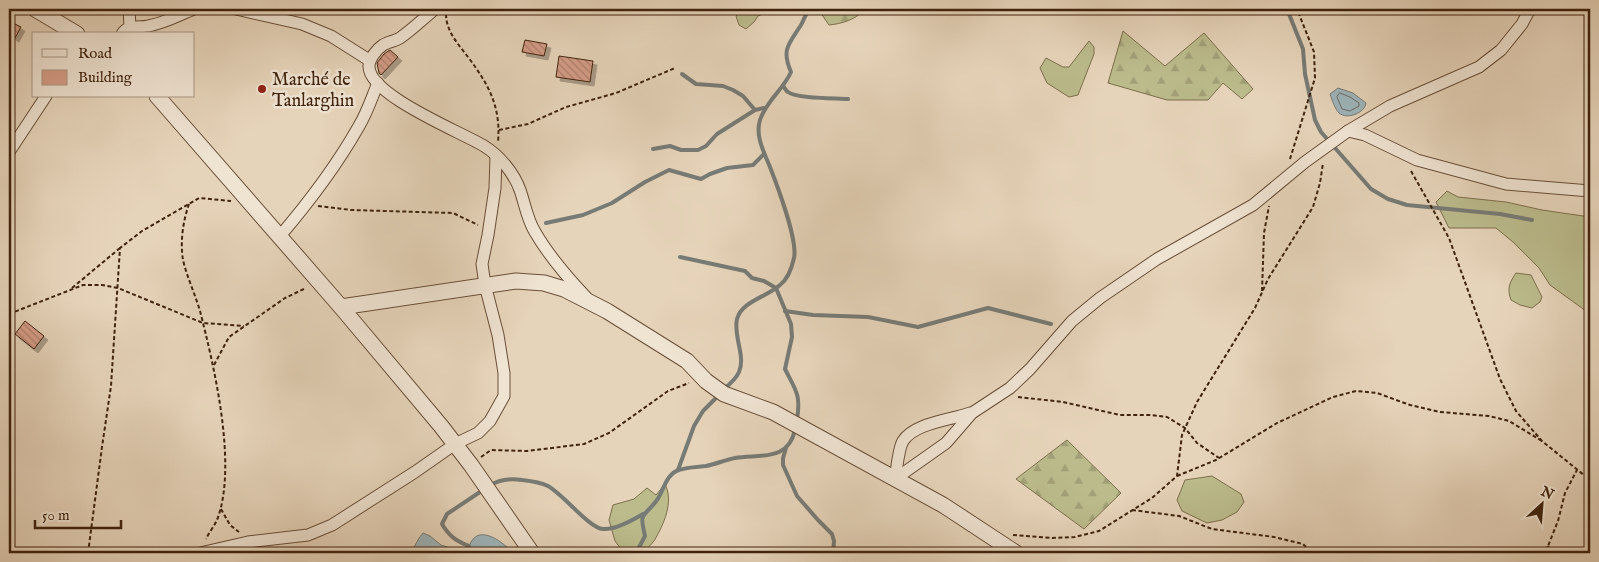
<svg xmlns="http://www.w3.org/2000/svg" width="1599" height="562" font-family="'IM FELL English',serif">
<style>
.grass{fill:#bbbb8c;stroke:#7d6f4c}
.forest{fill:url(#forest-firs);stroke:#7d6f4c}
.water{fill:#9db5bc;stroke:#777b76}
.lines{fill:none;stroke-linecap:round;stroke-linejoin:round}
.shore{stroke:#6e6c64;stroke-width:1}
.stream{stroke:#777b76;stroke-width:4}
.building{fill:url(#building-back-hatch);stroke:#3f230d;filter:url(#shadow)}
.minor-casing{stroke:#694f38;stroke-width:13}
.tertiary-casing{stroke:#694f38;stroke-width:17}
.path{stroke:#3f230d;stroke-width:2;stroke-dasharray:4 2.5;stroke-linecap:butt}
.minor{stroke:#efe3d2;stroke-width:11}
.tertiary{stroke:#efe3d2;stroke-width:15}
.poi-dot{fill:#8f2418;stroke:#efe3d2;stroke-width:2}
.labels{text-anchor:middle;stroke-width:5;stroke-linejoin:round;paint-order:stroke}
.poi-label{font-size:18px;fill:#3f230d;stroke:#efe3d2;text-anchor:start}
</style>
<defs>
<pattern id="forest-firs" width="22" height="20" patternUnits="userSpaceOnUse" patternTransform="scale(1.25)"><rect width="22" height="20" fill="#bbbb8c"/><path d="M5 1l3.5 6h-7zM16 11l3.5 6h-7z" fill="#a2a078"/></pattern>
<pattern id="building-back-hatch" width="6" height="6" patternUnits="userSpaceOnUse" patternTransform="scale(1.25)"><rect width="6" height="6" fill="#d69d88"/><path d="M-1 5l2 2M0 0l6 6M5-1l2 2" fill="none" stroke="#af806e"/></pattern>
<filter id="shadow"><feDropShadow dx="4" dy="4" stdDeviation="0" flood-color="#0004"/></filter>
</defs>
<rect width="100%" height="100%" fill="#e6d4ba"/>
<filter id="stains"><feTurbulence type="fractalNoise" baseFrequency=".004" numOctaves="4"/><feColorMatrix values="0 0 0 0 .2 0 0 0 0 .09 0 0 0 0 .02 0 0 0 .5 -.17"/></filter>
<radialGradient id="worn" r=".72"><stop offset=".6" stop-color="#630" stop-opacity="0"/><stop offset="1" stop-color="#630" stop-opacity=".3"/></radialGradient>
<g class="grass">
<polygon points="743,9 775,9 758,16 754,22 746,29 739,25 736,16"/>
<polygon points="1089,41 1094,47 1094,54 1078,95 1069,97 1047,83 1040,68 1046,58 1063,67 1069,67"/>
<polygon points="1447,191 1458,197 1506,202 1542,210 1590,217 1590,307 1586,311 1550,285 1539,268 1513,242 1496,228 1449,228 1436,202"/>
<path d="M1516 273 1531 275 1542 297 1540 302 1532 308 1520 305 1511 300C1507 289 1509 283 1516 273Z"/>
<polygon points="1212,476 1241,494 1244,502 1237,512 1222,520 1207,523 1182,511 1177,500 1185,480"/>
<path d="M665 484C674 502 664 524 654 541 651 545 646 549 643 553H624L615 541 609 520 613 505 634 499 647 488 656 495Z"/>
</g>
<g class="forest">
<path d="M818 9H864C858 19 841 24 829 25Z"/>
<polygon points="1123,31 1165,66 1204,33 1253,89 1242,99 1223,83 1208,100 1167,100 1108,83"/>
<polygon points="1067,440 1121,493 1084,529 1016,479"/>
</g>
<g class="water">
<path d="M1338 88 1353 93 1366 103C1365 113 1347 120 1339 113 1335 109 1332 100 1330 94Z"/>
<path d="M423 533 430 536 441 545 466 553C468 550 469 545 471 542 481 524 505 544 513 553H411L419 538Z"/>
</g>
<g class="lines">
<polygon class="shore" points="1340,93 1350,97 1359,103 1359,106 1350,111 1342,109 1337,97"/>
<g class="stream">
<polyline points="1287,9 1303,49 1305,74 1315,120 1321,132 1371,189 1388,199 1407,205 1500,214 1532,220"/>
<polyline points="682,74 696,84 723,86 733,90 743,96 755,110"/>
<path d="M783 86C785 88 786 91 788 92 797 99 836 98 848 99"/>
<polyline points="653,149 670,146 681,150 698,150 706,146 717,134 755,110 764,108"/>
<polyline points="546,223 583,215 612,203 645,182 669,170 701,179 710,174 727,168 753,165 764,154"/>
<path d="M680 257 745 271 752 278 764 281 776 288 791 324 792 337 785 369C796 391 801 394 797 420"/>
<polyline points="785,311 813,315 868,317 918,327 988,308 1051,324"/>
<path d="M724 389C730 384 736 379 739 372 746 356 733 336 737 319 742 301 767 297 780 285 788 279 792 267 794 258 798 241 777 185 770 167 764 152 755 136 760 120 766 101 783 90 791 72 781 49 789 44 801 25 805 18 805 12 812 9"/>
<polyline points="786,448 783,458 783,465 797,496 818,520 832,534 834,541 833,553"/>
<polyline points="678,470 694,426 703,411 720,394"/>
<path d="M489 486C500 479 510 478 522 480 531 481 540 482 548 486 564 495 589 528 603 529 615 530 633 520 643 514"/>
<path d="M469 546C456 541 449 536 442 524L447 514 483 490"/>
<path d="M636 553 645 536C639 510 643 519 657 500 664 490 666 474 679 470 687 467 697 467 706 466 716 464 725 460 735 458 759 454 789 462 795 429"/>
</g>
</g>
<g class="building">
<polygon points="9,21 21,27 15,38 9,34"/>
<polygon points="525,40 547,44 544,56 522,52"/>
<polygon points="390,50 398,57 381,75 379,73 377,63 384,54"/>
<polygon points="559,56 593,61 590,82 556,77"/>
<polygon points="25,321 44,336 34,349 15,334"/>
</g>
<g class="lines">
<defs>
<g id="minor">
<polyline points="129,9 130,27"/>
<polyline points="236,9 302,24 331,36 369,60"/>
<path d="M435 9C424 18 413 29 400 38 395 41 388 42 383 45 377 49 369 59 369 66 368 95 461 132 484 146 499 155 514 173 520 190 525 204 527 219 535 232 549 256 567 277 586 297"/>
<path d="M122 34C128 24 139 28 148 26 165 23 179 15 194 9"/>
<polyline points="1348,131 1365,135 1417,160 1506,184 1590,191"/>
<polyline points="9,152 46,96"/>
<path d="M280 236C309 202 337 165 359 126 367 113 372 97 378 83"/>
<polyline points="895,479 946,443 972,413 1010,388 1030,369 1072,321 1100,298 1157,259 1253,205 1305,162 1348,131 1390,106 1479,67 1501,50 1522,24 1530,9"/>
<path d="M895 479C897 470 898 449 903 441 914 423 951 420 970 413"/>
<polyline points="200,553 248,542 308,535 332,525 415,472 455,444 478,433 490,421 504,396 504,373 498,335 485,285 482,264 488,235 495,188 496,156"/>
</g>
<g id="tertiary">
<polyline points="35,9 77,34"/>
<polyline points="157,96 341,307 441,426 471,465 532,553"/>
<polyline points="341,307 516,281 544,283 564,289 607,311 687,361 706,381 724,394 773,412 943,505 1016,553"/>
</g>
</defs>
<use href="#minor" class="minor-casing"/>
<use href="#tertiary" class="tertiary-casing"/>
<g class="path">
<path d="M446 14C446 31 458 44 468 57 489 85 501 107 498 142"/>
<polyline points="499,130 528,124 566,107 616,93 675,68"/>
<polyline points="1290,159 1315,78 1314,52 1297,9"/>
<polyline points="1411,171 1449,238 1500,379 1516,411 1542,441 1590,480"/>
<path d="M189 204C183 221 180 242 183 260 187 277 195 294 200 311 214 366 238 466 217 520 214 526 209 533 206 539"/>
<polyline points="318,206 351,210 453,213 478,225"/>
<polyline points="72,288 120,248"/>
<polyline points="1262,291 1264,233 1269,206"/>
<polyline points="9,314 83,285 102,285 118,288 203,323 244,326"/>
<polyline points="214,365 229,337 285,298 306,288"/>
<polyline points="1018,397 1063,402 1120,415 1151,415 1167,417 1185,428 1197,443 1219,458"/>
<polyline points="481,457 491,450 527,451 584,444 609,433 668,391 689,383"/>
<polyline points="1177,476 1216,460 1277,423 1333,397 1356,391 1377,393 1410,405 1440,412 1489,416 1509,421 1542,441"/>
<polyline points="221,509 230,525 239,532"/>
<polyline points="1132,510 1179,516 1212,529 1274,537 1303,544 1312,553"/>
<polyline points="1013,535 1052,538 1075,537 1099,531 1152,498 1177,476 1182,435 1197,402 1255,308 1268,279 1313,207 1320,183 1323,163"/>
<polyline points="1548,546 1549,553"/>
<polyline points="88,553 102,447 111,386 120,248 142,231 199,198 231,201"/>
<polyline points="1538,553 1548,546 1558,521 1565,493 1577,470"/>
</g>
<use href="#minor" class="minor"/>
<use href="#tertiary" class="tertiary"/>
</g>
<circle class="poi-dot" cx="262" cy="89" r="5"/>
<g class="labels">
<g class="poi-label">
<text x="272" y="85">Marché de<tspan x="272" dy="21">Tanlarghin</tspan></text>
</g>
</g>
<rect width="1599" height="562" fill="none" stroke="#e6d4ba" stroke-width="30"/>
<rect x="10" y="10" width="1579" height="542" fill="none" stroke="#3f230d" stroke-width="2.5"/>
<rect x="15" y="15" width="1569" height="532" fill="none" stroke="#3f230d"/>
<rect x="32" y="32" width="162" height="65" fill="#efe3d2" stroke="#a99683"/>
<rect x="42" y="49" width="25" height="8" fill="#efe3d2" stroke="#a99683"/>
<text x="78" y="58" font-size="15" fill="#3f230d">Road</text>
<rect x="42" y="70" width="25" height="15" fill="#d69d88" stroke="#a99683"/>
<text x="78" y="82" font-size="15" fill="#3f230d">Building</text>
<g transform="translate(1542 504) rotate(26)" stroke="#efe3d2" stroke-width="4" paint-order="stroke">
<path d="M0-4L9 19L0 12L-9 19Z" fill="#3f230d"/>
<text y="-8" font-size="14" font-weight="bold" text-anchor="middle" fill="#3f230d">N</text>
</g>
<path d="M35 520v8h86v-8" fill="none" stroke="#3f230d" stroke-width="2.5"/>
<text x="42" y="520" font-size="15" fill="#3f230d" stroke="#efe3d2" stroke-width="4" paint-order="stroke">50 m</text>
<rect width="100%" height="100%" filter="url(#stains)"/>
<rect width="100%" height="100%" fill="url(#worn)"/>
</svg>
